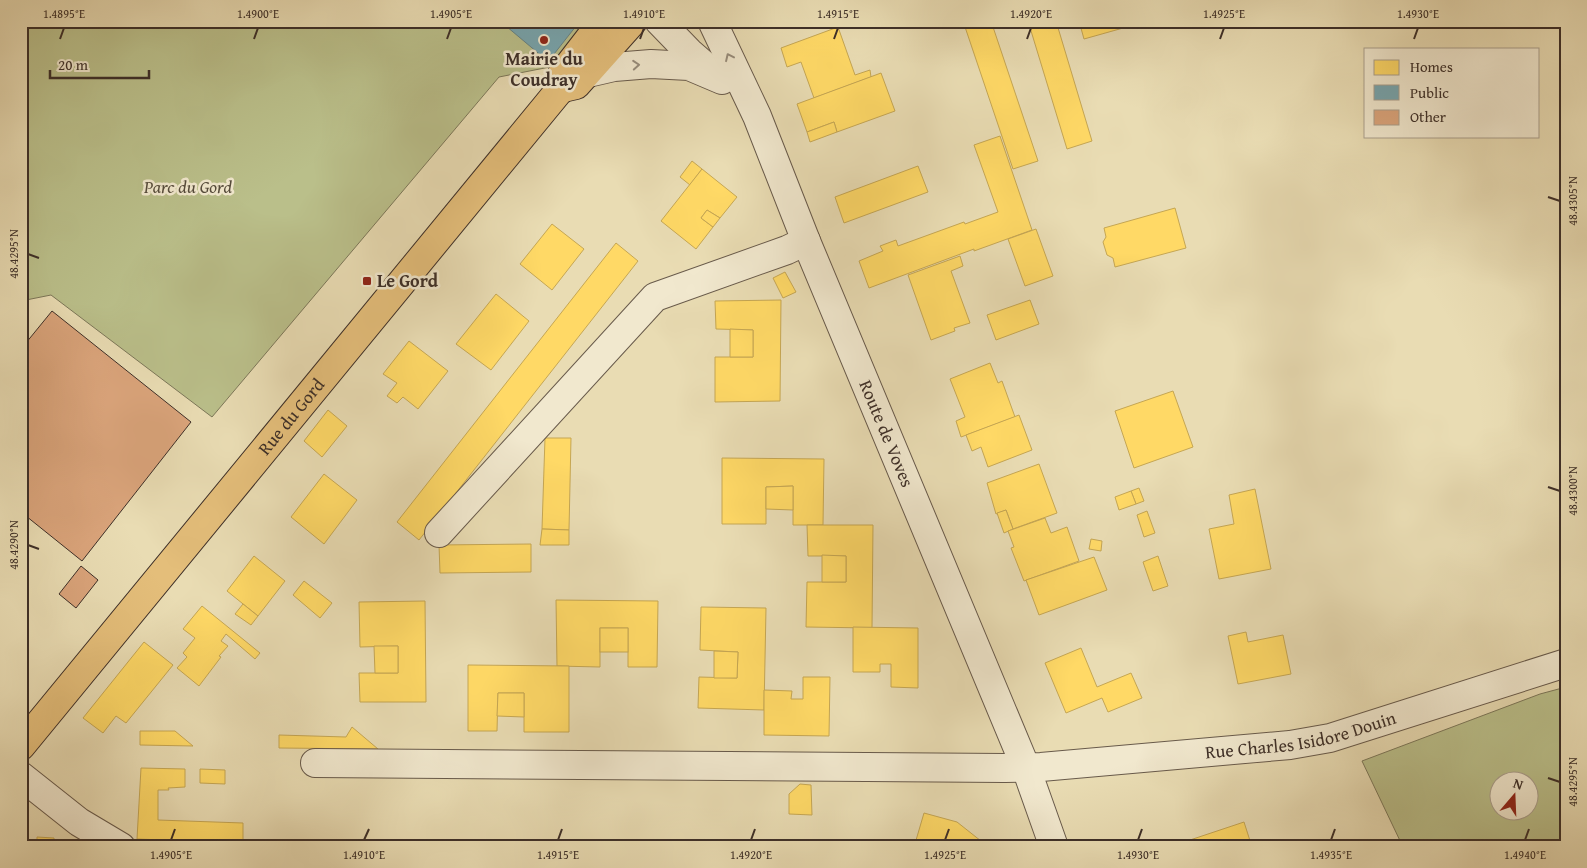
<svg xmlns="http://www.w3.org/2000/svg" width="1587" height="868" font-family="'Gentium Book Plus',serif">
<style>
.green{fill:#babf8a;stroke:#7c7759;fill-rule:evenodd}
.homes{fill:#ffd966;stroke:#c5a653}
.public{fill:#76a5af;stroke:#658286}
.building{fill:#daa47b;stroke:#3d2f28}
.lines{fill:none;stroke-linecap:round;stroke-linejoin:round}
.minor-casing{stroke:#685a4b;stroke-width:30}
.major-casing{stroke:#3d2f28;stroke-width:30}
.minor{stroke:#f1e8ce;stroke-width:28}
.major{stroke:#e4be7a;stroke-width:28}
.oneway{stroke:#978c7b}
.ticks{fill:none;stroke:#3d2f28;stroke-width:2}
.poi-dot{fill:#8f2418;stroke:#f1e8ce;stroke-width:2}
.labels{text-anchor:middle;stroke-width:5;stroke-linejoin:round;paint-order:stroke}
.poi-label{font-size:18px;font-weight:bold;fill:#3d2f28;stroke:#f1e8ce}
.park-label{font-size:18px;font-style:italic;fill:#564c3c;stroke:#f1e8ce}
.street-label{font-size:18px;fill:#3d2f28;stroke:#f1e8ce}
.neatline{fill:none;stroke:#3d2f28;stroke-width:2}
.ticks-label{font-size:12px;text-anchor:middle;fill:#3d2f28}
</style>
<rect width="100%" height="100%" fill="#e9dcb3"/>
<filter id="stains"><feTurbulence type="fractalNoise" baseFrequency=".004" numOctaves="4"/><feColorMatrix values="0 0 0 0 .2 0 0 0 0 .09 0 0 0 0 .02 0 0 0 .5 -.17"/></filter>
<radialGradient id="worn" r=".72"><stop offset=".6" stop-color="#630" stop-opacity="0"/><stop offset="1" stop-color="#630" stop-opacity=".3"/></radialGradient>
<g class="green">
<polygon points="21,21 598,21 560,65 499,77 212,417 51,295 21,301"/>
<path d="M1566 687V847H1403L1362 761 1540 694ZM1500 780H1530V810H1500Z"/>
</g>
<g class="homes">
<polygon points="963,21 991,21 1038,161 1013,169"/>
<polygon points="1028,21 1056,21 1092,141 1067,149"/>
<polygon points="1079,21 1148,21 1084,39"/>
<polygon points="838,27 855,75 870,70 871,77 814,98 801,62 787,67 781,48"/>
<polygon points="881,73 895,111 837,132 834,122 807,132 797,104"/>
<polygon points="834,122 837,132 810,142 807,132"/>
<polygon points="1000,136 1032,230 974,251 974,249 869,288 859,261 883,251 880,246 896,240 898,246 964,222 965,224 998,212 974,145"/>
<polygon points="692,161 702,169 690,185 680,177"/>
<polygon points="918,166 928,192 844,223 835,197"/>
<polygon points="702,169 737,197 720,218 707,210 701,218 713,227 696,249 661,221"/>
<polygon points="1175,208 1186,248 1115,267 1113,258 1107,255 1103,242 1106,237 1104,228"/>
<polygon points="707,210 720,218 713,227 701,218"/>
<polygon points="552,224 584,249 552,290 520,264"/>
<polygon points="1036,229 1053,276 1025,286 1008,239"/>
<polygon points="616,243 638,261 419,540 397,522"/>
<polygon points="960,256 963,266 951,271 970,323 954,328 955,331 931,340 908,275"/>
<polygon points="785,272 796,292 783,298 773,278"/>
<polygon points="496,294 529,321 491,370 456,344"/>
<polygon points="781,300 780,401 715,402 715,357 753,357 753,330 716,329 715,301"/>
<polygon points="1030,300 1039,324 996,340 987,315"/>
<polygon points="730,329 753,330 753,357 730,357"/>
<polygon points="409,341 448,371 418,409 403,397 397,403 387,396 397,383 383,374"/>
<polygon points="990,363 998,383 1002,381 1015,417 961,437 956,421 965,417 950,379"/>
<polygon points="1173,391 1193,447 1134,468 1115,411"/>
<polygon points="328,410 347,426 322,457 304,441"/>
<polygon points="1019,415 1032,450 988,467 981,447 972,451 966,435"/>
<polygon points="545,438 571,438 569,530 542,529"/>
<polygon points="722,458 824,459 823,525 793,525 793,486 766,487 766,524 722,524"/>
<polygon points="1039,464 1057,513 1013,529 1006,510 996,514 987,483"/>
<polygon points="324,474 357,500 324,544 291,517"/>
<polygon points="793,486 793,510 766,509 766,487"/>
<polygon points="1139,488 1144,501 1136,504 1131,491"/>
<polygon points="1255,489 1271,569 1219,579 1209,529 1234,524 1229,495"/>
<polygon points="1131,491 1136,504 1119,510 1115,497"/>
<polygon points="1006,510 1013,529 1004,533 997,513"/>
<polygon points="1147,511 1155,533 1144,537 1137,515"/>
<polygon points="1045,518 1051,533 1067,527 1079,561 1024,581 1011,548 1014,547 1008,531"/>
<polygon points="807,525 873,525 872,628 806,627 807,582 846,582 846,556 808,556"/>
<polygon points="542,529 569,530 569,545 540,545"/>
<polygon points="1091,539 1102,541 1101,551 1089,549"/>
<polygon points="531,544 531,572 440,573 439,545"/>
<polygon points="822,555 846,556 846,582 822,582"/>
<polygon points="254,556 285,581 258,616 227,591"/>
<polygon points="1158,556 1168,586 1153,591 1143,562"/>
<polygon points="1094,557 1107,590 1039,615 1026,580"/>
<polygon points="304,581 332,603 320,618 293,595"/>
<polygon points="556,600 658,601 657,667 628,667 628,628 600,628 600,667 557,666"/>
<polygon points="425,601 426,702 360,702 359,673 398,673 398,646 360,647 359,602"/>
<polygon points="243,604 258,616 251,625 235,614"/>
<polygon points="202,606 260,653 255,659 226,634 221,641 228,646 219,656 221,657 199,686 177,668 187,657 183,653 195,638 183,629"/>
<polygon points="701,607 766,608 764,710 698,708 699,677 737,678 738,652 700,650"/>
<polygon points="853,627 918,628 918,688 891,687 891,664 880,664 880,672 853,672"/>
<rect x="600" y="628" width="28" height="24"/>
<polygon points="1246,632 1248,642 1283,635 1291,674 1238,684 1228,636"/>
<polygon points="144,642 173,665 126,723 116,716 103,733 83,718"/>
<polygon points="374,646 398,646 398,673 375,673"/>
<polygon points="1081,648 1097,687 1131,673 1142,698 1108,712 1102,698 1066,713 1045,663"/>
<polygon points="714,651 738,652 737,678 714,678"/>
<polygon points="468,665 569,666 569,732 524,732 524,693 498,693 497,731 468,731"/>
<polygon points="803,677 830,677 829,736 764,735 764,690 792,691 791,699 803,699"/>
<polygon points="498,693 524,693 524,717 497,716"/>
<polygon points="352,727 378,749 279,748 279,735 346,737"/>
<polygon points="140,731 175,731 193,746 140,745"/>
<polygon points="141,768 185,769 185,787 168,788 169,790 158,790 158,820 243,823 243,843 137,839"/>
<polygon points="200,769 225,770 225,784 200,783"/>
<polygon points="800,784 811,785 812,815 789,814 789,794"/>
<polygon points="924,813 957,822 981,841 985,847 914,847"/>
<polygon points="1244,822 1252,847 1172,846"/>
<polygon points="37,837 54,838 54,847 37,847"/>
</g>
<polygon class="public" points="500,21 559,22 580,21 547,63 544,58"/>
<g class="building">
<polygon points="52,311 191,422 82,561 21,512 21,349"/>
<polygon points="81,566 98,580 76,608 59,594"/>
</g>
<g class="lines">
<defs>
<g id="minor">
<polyline points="659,21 689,52 712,72"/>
<path id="s1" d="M712 21 757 116 806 241 1026 768 1054 847"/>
<polyline points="575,65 588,73 614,67 651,64 689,66 722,80"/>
<polyline points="439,533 655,297 787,250 806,241"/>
<path id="s2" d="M315 763 1005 768 1041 767 1290 745 1330 738 1566 663"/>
<polyline points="21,776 79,822 121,847"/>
</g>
<g id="major">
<polyline points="563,88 562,74 603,21"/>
<path id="s3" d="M21 746 558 92 563 88 576 85 633 21"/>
</g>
</defs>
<use href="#minor" class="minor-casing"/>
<use href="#major" class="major-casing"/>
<use href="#minor" class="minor"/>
<use href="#major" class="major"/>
</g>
<defs><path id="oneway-chevron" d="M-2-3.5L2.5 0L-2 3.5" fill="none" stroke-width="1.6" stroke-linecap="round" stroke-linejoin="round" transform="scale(1.25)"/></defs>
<g class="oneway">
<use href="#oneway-chevron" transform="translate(729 57) rotate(-115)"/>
<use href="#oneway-chevron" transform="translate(636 65) rotate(-4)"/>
</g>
<path class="ticks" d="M60 39 64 28M254 39 258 28M447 39 451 28M640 39 644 28M834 39 838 28M1027 39 1031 28M1220 39 1224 28M1414 39 1418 28M1548 197 1560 201M28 254 39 258M1548 487 1560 491M28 545 39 549M1548 778 1560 782M171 840 175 829M364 840 369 829M558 840 562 829M751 840 755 829M945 840 949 829M1138 840 1142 829M1331 840 1335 829M1525 840 1529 829"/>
<g class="poi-dot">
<circle cx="544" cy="40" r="5"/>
<rect x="362" y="276" width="10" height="10" rx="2.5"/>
</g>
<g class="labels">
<g class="poi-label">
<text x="544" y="65">Mairie du<tspan x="544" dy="21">Coudray</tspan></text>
<text x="377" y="287" text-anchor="start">Le Gord</text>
</g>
<g class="park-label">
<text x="188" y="193">Parc du Gord</text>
</g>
<g class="street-label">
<text dy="6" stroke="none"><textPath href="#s3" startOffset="426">Rue du Gord</textPath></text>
<text dy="6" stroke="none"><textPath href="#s1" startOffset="448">Route de Voves</textPath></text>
<text dy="6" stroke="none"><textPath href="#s2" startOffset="988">Rue Charles Isidore Douin</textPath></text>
</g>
</g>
<rect width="1587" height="868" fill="none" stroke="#e9dcb3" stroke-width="55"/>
<rect x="1364" y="48" width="175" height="90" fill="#f1e8ce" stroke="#a99e8c"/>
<rect x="1374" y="60" width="25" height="15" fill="#ffd966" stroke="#a99e8c"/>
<text x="1410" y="72" font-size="15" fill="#3d2f28">Homes</text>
<rect x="1374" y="85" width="25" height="15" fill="#76a5af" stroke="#a99e8c"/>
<text x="1410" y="98" font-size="15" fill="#3d2f28">Public</text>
<rect x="1374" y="110" width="25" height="15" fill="#daa47b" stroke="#a99e8c"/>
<text x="1410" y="122" font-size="15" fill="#3d2f28">Other</text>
<g transform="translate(1514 796) rotate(19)"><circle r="24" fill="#f1e8ce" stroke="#a99e8c"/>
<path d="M0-4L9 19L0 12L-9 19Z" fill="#8f2418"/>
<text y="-8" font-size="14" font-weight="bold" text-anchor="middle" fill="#3d2f28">N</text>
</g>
<path d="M50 70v8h99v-8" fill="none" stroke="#3d2f28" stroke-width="2.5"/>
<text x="58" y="70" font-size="15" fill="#3d2f28" stroke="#f1e8ce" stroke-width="4" paint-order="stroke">20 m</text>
<rect x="28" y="28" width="1532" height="812" class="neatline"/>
<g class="ticks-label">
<text x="64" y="18">1.4895°E</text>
<text x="258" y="18">1.4900°E</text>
<text x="451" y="18">1.4905°E</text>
<text x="644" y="18">1.4910°E</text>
<text x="838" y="18">1.4915°E</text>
<text x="1031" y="18">1.4920°E</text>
<text x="1224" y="18">1.4925°E</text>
<text x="1418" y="18">1.4930°E</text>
<text transform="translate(1573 201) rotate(-90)" y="4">48.4305°N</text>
<text transform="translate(14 254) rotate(-90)" y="4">48.4295°N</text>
<text transform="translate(1573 491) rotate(-90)" y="4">48.4300°N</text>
<text transform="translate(14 545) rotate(-90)" y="4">48.4290°N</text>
<text transform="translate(1573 782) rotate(-90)" y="4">48.4295°N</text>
<text x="171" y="859">1.4905°E</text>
<text x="364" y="859">1.4910°E</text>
<text x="558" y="859">1.4915°E</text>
<text x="751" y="859">1.4920°E</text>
<text x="945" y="859">1.4925°E</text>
<text x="1138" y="859">1.4930°E</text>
<text x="1331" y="859">1.4935°E</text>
<text x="1525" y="859">1.4940°E</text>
</g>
<rect width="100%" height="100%" filter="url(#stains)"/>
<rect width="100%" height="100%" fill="url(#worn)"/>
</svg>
